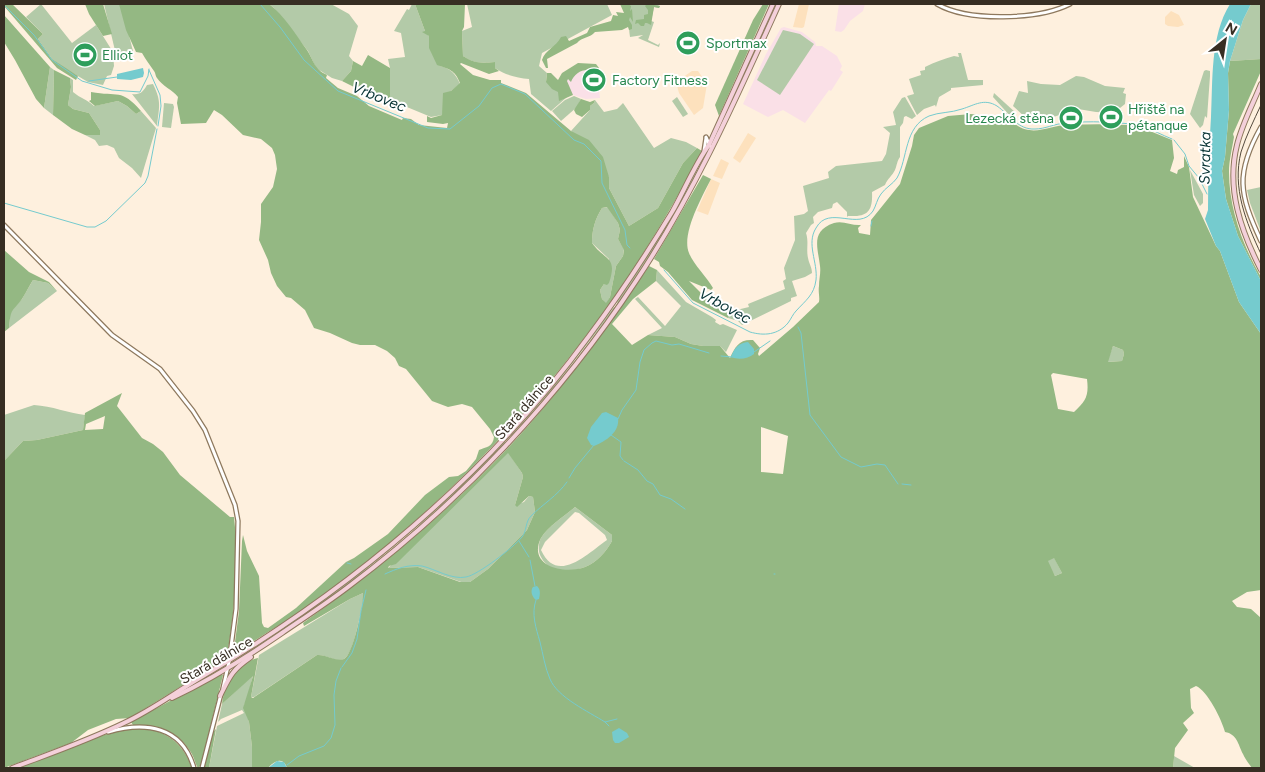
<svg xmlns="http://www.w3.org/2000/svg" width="1265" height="772" font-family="Figtree,sans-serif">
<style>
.built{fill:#fde1bd}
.education{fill:#fae0e7}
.green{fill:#b3caa8;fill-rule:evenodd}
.forest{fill:#94b883;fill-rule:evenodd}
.water{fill:#75cbce}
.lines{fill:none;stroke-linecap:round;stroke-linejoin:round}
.stream{stroke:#75cbce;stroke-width:1}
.tertiary-casing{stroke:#8e795e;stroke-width:5.5}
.secondary-casing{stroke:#8e795e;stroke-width:6}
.tertiary{stroke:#fff;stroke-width:3}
.secondary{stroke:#f4d0da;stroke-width:4}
.tram{stroke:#544b3f;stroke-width:1}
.labels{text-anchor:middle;stroke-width:4;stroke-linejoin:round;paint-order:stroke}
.leisure-label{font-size:14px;fill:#27864d;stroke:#fff;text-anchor:start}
.street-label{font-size:14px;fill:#372e23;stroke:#fff}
.water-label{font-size:15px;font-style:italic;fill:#073334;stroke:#fff}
</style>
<rect width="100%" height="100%" fill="#fef0de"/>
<g class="built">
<polygon points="799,4 809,4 804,27 802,28 793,27"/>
<polygon points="1171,11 1179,15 1184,25 1178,27 1168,26 1165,24 1165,17"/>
<polygon points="692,71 698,71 707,84 703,108 694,115 679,93 676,82"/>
<polygon points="748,133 756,138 740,163 733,158"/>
<polygon points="721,159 729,163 722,179 713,176"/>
<polygon points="711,179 720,183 708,215 697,211"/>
</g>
<g class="education">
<polygon points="839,4 865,4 863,11 850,21 844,30 841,32 835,31"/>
<polygon points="784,27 802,32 815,42 816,46 822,46 837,56 842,66 840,70 843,72 833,88 831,91 829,90 805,123 783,110 768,117 743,104 766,54 781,28"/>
<polygon points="596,65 600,98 586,99 573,95 560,80"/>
</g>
<g class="green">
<polygon points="41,4 72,43 96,25 113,52 114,66 111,75 107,76 103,85 88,82 66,69 52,59 38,39 43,34 26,17"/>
<polygon points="104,4 121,4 134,55 117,59"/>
<polygon points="269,4 331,4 349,14 358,26 349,56 353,61 351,71 342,81 332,78 316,68 308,51 274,8"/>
<path d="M412 4H415L425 31 429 36C429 50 432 54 440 66 450 68 456 74 460 84L451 91 442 115 431 117 390 100V68L388 59 405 57 401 33 394 31 407 9 409 10Z"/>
<path d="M467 4H607L612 15 542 53 539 66 547 73 546 81 567 97 551 111 531 94 529 79C517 78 505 75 495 68V62C482 63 474 64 463 56L462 31 472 27Z"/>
<path d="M625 4H655L660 6 659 8 654 7 651 21 654 22 648 40 658 45 660 43 659 47 638 38 643 35 630 37C628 24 630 16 625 4Z"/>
<polygon points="1251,4 1261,4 1261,59 1230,61 1243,20"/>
<polygon points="783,30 800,34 814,44 780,95 757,80"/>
<path d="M958 53H961L968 80H983V85L951 88V90L939 97 936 107 935 105 924 109 917 115 907 96 914 94 909 79 921 75 920 71 925 70V67C935 62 944 59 954 56L959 57Z"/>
<polygon points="50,67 54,70 53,115 44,108"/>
<polygon points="1206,70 1210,71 1210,76 1207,118 1205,116 1203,125 1200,128 1190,114 1204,71"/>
<polygon points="1076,76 1084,77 1105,86 1125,88 1123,93 1126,94 1125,104 1120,108 1119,113 1096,112 1078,109 1041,121 1026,118 1013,106 1019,91 1028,93 1027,81 1041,84 1060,85"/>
<path d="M70 78 73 80V92C80 98 88 100 94 106L118 101 127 106 136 114 141 111 156 128 141 178 132 168 119 158 114 148 107 145 99 146 95 140 85 135H100V130L89 113 73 109 68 105 71 87Z"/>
<path d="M153 84C162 102 159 107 157 126L132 94C140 95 143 92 147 85Z"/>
<polygon points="994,93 1016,113 1011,117 993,97"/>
<polygon points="574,96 581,99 577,107 561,121 552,111 565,100"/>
<polygon points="677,97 688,114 683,117 672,101"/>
<path d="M905 97 916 116 912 119 906 116 904 117 903 123 900 127V157C897 161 897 165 895 170 892 176 888 178 885 185L872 192C873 212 867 217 848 216L847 217V212L837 202 833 204 832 208 818 212 813 217 814 223 811 225 806 233C809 242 806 249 808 258 809 264 812 267 812 273L805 277 792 281 797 296 791 298V301L742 325 738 321 728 318V312L749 307 748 304 785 289 783 281 786 279 784 268 795 240 794 216 804 214 808 211 803 186 829 178 828 172 836 166 882 161 886 154 890 133 883 127 896 125 893 112 902 98Z"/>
<polygon points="595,100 604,112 617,109 623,103 654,148 671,138 686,142 697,148 683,163 658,208 629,226 609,188 609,177 571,131 590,110 590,106 594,103"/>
<polygon points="164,103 173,104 174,107 171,128 162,127"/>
<polygon points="707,153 708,154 659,241 618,303 617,302 657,241"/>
<polygon points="1190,170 1203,194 1203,203 1200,206 1194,195"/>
<polygon points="1261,187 1261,232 1250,203 1247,190"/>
<path d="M608 207 618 223 620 230 618 239 624 249 623 256 616 266 610 297 606 304 602 299 600 290 604 284 609 259 592 243C592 230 595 219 602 208Z"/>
<polygon points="657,270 686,302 712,317 716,320 715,322 720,325 723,324 737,330 726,352 720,346 703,346 691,344 675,337 648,335 662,328 635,299 638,297 665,326 681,306 656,281"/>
<polygon points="33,280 48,283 57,291 9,328 10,314 13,308 22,299"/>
<polygon points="614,307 615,308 554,387 511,436 511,434 567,369"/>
<polygon points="1113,346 1123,350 1124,354 1122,361 1107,362"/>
<path d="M34 405C52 406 68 413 85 415L83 430 37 440 23 441 4 461V415Z"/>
<polygon points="504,442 506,442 461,488 414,530"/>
<polygon points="508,452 522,473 523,477 515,505 524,502 529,496 533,497 535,512 527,530 488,569 470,582 464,583 418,567 388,568"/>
<path d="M575 507 612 535V541C606 552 597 562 585 567 569 573 549 573 541 557 538 552 538 544 541 538 548 526 565 516 575 507ZM575 512 579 513 605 535 607 540C587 554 557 585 541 550L545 542Z"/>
<polygon points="398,543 340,591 267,641 235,660 339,589"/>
<polygon points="1054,557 1062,573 1055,576 1047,561"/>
<path d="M363 593 364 594C362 606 354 654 344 659 337 663 325 654 317 655L254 697H251L259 655 350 599Z"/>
<polygon points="253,675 247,700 244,705 249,722 252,747 252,768 209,768 217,726 244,713 242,710 221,719 218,722 222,704"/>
<polygon points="1174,756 1195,768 1173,768"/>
</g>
<g class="forest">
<polygon points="4,4 12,4 43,34 38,39 52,59 78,76 76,80 57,68 4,6"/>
<polygon points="85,4 103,4 112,34 103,36 89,14"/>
<path d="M119 4H269C284 15 296 35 307 50 314 61 314 69 327 75L326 78 338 88 357 96 369 106 402 120 403 118 411 119 419 125 447 128 448 123 443 124 427 122V116L431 118 442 115 443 93 451 91 460 83C455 70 449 69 437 65L429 48V36L422 32 425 31 415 4H465L464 27 462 31 463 56C475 64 482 63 495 62V68L499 71 489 74 461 63 460 64 473 75 490 80H501V83L526 93 571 131 589 140 603 157 609 177V188L629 226 658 208 683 163 697 148 702 151C618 314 502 455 358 569 329 591 300 614 268 632 260 637 252 643 242 648L237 645 235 642 239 611 242 541 243 535 247 551 259 576 262 623 264 627 268 628 296 608 346 562 354 558 388 534 425 495 449 477 458 476 466 471 476 459 479 450C486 447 493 447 494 437L490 429 472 407 462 404 448 407 432 401 406 369 399 366 395 358 387 351 375 345H360L352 343 330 333 314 328 305 310 291 298 286 297 277 286 271 273 268 260 259 240 261 222V204L273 187 277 169 275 155 272 148 261 139 243 135 222 115 214 110 206 123 181 124 177 103 178 97C173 90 162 86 157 78 155 75 156 74 154 71 150 65 146 60 142 53L136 52 126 30ZM607 207 618 223 620 230 618 239 624 250 623 256 616 266 610 297 606 303 602 299 600 290 604 284 607 285 609 283C618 256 605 261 592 243 592 230 595 219 602 208Z"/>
<path d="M620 4H628L631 6 630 11 632 9 633 22 630 17 629 20 632 25V29L629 30 628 27 622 30 595 32C590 38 582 37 577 43L547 59 548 68H546L542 60C545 50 556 47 561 37L566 36 569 41 587 33 590 27 611 21 613 15 618 16 616 12 624 13Z"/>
<polygon points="647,4 660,6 659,8 654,7 651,25 647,23 645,23 644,26 641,26 638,23 635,24 636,20 644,19 644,15 648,14 648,10 645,6"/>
<polygon points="763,4 769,4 719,116 715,105 753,20"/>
<polygon points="4,15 50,67 44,108 36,99 15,60 4,42"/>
<polygon points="368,55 390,68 390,100 356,88 342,81 351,71 353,61 362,66"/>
<path d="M1261 59V71L1233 134 1234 137C1232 149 1229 161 1229 172 1229 209 1243 246 1261 277V281L1238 236 1226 199 1222 171 1225 157 1229 110 1228 73 1230 61Z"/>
<path d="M578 63 596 64 599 68 596 72C585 67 575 72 571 82L568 79 567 81 573 95 559 101 558 92 552 89 546 82 547 73H551L558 80 562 73Z"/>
<polygon points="54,70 70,78 71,87 68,105 73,109 89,113 100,130 100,135 85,135 72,129 53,115"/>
<path d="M91 92C118 97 121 88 141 111L136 114 127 106 118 101 95 106 89 101 91 100Z"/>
<polygon points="581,99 590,102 595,100 594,103 590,106 590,110 582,117 576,114 574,110"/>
<path d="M971 114 990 116 1000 122 1010 120C1032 140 1046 125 1069 125 1088 124 1108 124 1127 125 1143 127 1157 134 1172 140L1174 158 1170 171 1177 174 1178 170 1184 167V156L1189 167 1193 197 1216 246 1220 251 1239 302 1261 334V590L1247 592 1232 601 1237 607 1251 609 1261 618V768H1252C1249 764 1245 759 1243 754 1238 744 1237 734 1225 732 1222 720 1207 690 1196 686L1190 689 1191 708 1194 713 1183 723 1188 730 1175 748 1173 768H287C283 756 274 761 268 768H252V747L249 722 243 708 253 676 222 704C225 682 236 664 258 658L251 697 253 698 317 655C326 654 336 662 344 659 353 655 364 603 363 593L350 599 304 626 303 623C384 565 462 501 528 426 573 375 612 322 649 266L657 270 656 281 633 299 612 324 632 345 648 335 675 337 691 344 703 346H720L730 358C735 347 739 339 753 340L760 348 758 354 759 356 793 327 819 302C820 297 818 292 819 286 819 279 821 273 820 266 818 248 810 231 834 223 843 220 852 226 861 225L858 228 859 233 870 235 871 220 900 184 912 146 914 135 919 128 948 116ZM1113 346 1123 350 1124 354 1122 361 1108 362ZM1053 373 1087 379C1089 396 1086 401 1074 412L1058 409 1051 375ZM761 427 788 436 783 474 761 472ZM508 453 522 473 523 477 515 505 517 507 529 496 533 497 535 512 527 530 488 569 470 582H460L418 567 388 568 389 566 396 564ZM575 507 612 535V541C606 552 597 562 585 567 564 575 527 566 541 538 548 526 565 516 575 507ZM1054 558 1062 573 1055 576 1048 561Z"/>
<path d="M703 175 711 179C702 197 681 234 689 253 693 264 707 277 713 288L711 290 689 281 708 300 728 311V318L692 300 668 272 660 266 659 262 654 259Z"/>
<path d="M4 250 29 272 49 282 57 291 48 283 33 280C29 286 26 293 22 299 11 313 11 308 9 328L4 332Z"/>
<path d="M122 393 117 406 142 438 153 444 163 452 180 475 230 517H234C239 560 235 613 227 655L225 659 130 718 116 719 88 730 71 743 4 768V461L23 441 37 440 83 430 85 413ZM105 416 103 429 85 430 86 424Z"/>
<path d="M220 674 223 675 201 765 198 768C195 764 194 756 190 751 178 731 155 724 133 725L131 722Z"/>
<path d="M142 728C167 731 184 744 192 768H18C58 753 99 731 142 728Z"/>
<polygon points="216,729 209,768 204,768 213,732"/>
</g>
<g class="water">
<path d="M1230 4H1251L1243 20 1230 61 1228 73 1229 110 1225 157 1222 171 1226 199 1238 236 1261 281V334L1239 302 1220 251 1216 246 1205 219 1208 210C1208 179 1209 148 1211 117 1213 81 1210 36 1230 4Z"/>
<polygon points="143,68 144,73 143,77 131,80 117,79 117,74"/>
<path d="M748 342 754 349V354C748 359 738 360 731 357 734 348 739 343 748 342Z"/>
<path d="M606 412 618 418C620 432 606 441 594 446L591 445 587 438 591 427 602 413Z"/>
<path d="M537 586C541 590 540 594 539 599L536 600C532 597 530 591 533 587Z"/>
<polygon points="619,728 627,733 629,737 619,743 615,743 613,740 612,732"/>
<polygon points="277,761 284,762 287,768 268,768"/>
</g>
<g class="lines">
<g class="stream">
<polyline points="260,4 280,27 304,60 338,91 428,128 450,129 479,106 492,88 501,84 525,94 574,140 584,144 601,161 602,183 625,230 627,245 630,248"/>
<polyline points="4,5 34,35 52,60 82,81 112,90 140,92 148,76 149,69"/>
<polyline points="149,70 160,95 161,106 158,126"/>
<polyline points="89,81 117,77"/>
<polyline points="1174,140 1185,154 1189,166 1199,178 1207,194"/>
<polyline points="4,203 87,227 95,227 106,221 145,183 148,176 157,129"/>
<polyline points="871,226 872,221"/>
<path d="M664 270 693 303 750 332C764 336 778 335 788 323 791 319 793 314 796 311 806 300 814 295 816 280 818 262 806 244 816 228 829 204 859 232 873 211 876 206 877 199 881 194 885 188 893 184 897 178 908 158 904 127 929 116 939 112 951 113 962 109 975 105 984 98 997 106 1010 115 1018 130 1035 129 1045 129 1054 124 1065 123 1085 121 1124 121 1144 127 1153 130 1162 135 1172 139"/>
<polyline points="798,327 801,333 810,415 841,457 861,467 877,464 885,465 898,484"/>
<polyline points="754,352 770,341"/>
<polyline points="721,356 732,357"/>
<polyline points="618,419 622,410 636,390 640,362 644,350 652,343 656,341 672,345 679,344 709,353"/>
<polyline points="611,435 621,442 620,456 623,460"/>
<polyline points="624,461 638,470 647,481 653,484 660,495 671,499 685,509"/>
<polyline points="569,478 575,468 594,445"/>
<polyline points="902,484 911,485"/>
<polyline points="519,541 529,557"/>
<polyline points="530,560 535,586"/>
<polyline points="347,563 351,564"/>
<path d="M385 574C396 569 408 564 422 566 435 569 452 580 466 577 478 575 514 547 522 537 527 531 525 522 531 516 543 504 557 496 567 482"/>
<polyline points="774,574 775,574"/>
<path d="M536 600C531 614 536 628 540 642 543 654 545 668 550 679 557 697 589 712 605 722L617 719"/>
<polyline points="342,667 352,653 357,639 361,611 366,590"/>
<polyline points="605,722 609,726"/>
<polyline points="287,765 299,756 324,746 331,738 335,725 334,695 336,681 341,668"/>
</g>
<defs>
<g id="tertiary">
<path d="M937 4C968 22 1038 20 1070 4"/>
<path d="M1261 127C1235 173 1239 194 1261 241"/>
<polyline points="706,137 710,146"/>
<polyline points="704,151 706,138"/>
<polyline points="4,225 112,335 160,369 193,411 205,430 235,505 238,521 236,609 229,662 223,688"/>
<polyline points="232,643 236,650 244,651"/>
<path d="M108 732C145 721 182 726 194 768"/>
<polyline points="202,768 221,694"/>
</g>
<g id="secondary">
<path d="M1261 84C1253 104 1242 124 1237 145 1226 189 1241 231 1261 270"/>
<path d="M220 696C230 676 232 670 251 657"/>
<path d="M172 698C210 680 247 657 282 633 304 618 327 603 348 587 460 503 559 398 636 281 694 194 736 99 779 4"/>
<path d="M12 768C49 754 87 741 124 723 150 711 173 694 198 679 349 591 485 478 589 336 619 296 646 255 672 212 683 193 696 162 709 145L773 4"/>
</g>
</defs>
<use href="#tertiary" class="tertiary-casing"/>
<use href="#secondary" class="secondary-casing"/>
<use href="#tertiary" class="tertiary"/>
<use href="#secondary" class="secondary"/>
<path class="tram" d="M1261 105C1254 120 1246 136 1241 152 1232 188 1246 222 1261 254"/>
</g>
<defs>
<symbol id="stadium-disc" viewBox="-11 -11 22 22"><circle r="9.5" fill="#2e9e5b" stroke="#fff"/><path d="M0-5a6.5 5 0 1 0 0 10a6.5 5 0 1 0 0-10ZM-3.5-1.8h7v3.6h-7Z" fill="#fff"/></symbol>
</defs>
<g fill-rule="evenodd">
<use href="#stadium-disc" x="674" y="29" width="28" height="28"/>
<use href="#stadium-disc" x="71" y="41" width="28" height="28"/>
<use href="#stadium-disc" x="580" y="66" width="28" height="28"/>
<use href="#stadium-disc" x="1097" y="103" width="28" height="28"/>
<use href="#stadium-disc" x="1057" y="104" width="28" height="28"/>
</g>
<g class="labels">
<g class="leisure-label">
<text x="706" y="48">Sportmax</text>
<text x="102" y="60">Elliot</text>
<text x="612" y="85">Factory Fitness</text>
<text x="1128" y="114">Hřiště na<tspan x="1128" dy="16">pétanque</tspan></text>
<text x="1054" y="123" text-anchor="end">Lezecká stěna</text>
</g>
<g class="street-label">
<text transform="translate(524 407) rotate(-49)" y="5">Stará dálnice</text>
<text transform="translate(216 660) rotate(-30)" y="5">Stará dálnice</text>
</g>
<g class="water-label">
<text transform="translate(379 97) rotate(22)" y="5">Vrbovec</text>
<text transform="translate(1205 158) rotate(-89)" y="5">Svratka</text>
<text transform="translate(725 306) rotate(29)" y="5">Vrbovec</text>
</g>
</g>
<rect width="1265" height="772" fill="none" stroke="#372e23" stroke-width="10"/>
<g transform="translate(1225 40) rotate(30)" stroke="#ffffff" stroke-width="4" paint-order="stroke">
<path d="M0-4L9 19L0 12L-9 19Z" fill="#372e23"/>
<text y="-8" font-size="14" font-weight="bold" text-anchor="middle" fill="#372e23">N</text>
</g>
</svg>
